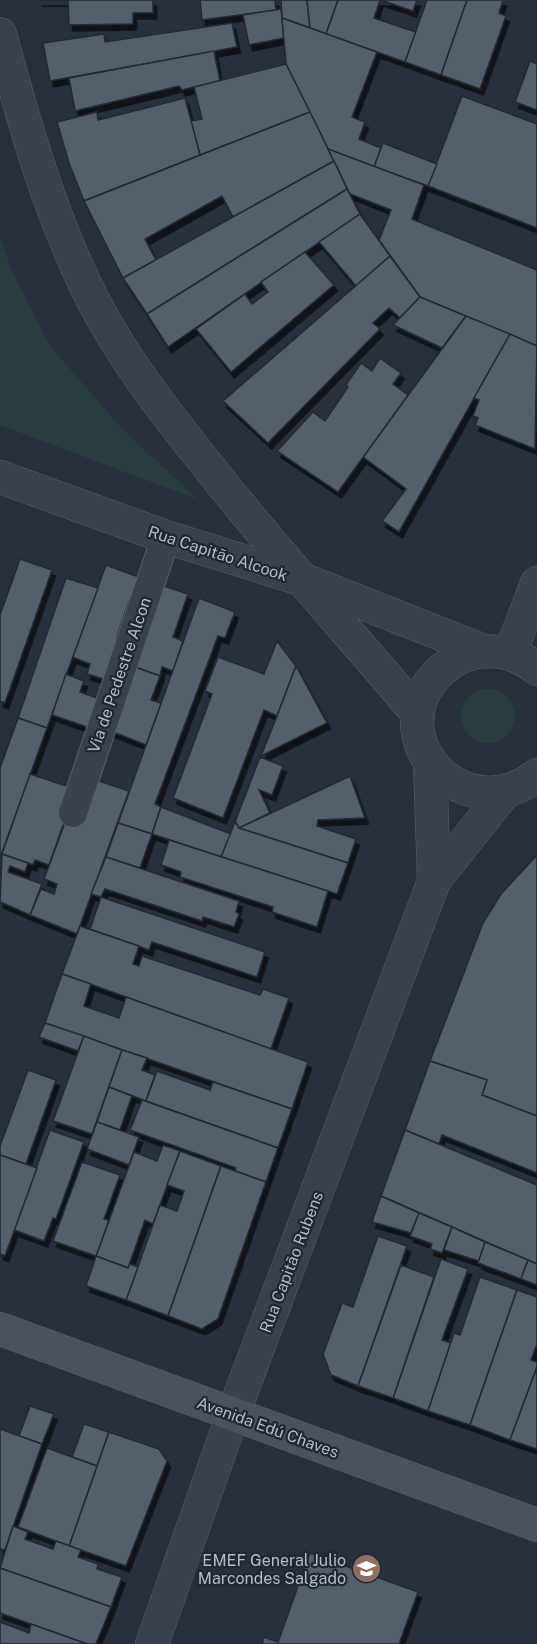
<svg xmlns="http://www.w3.org/2000/svg" width="537" height="1644" font-family="'Public Sans',sans-serif">
<style>
.green{fill:#2a3d3e}
.building{fill:#555e6b;stroke:#222933;stroke-width:1.5;filter:url(#shadow)}
.lines{fill:none;stroke-linecap:round;stroke-linejoin:round}
.lane-casing{stroke:#59606a;stroke-width:30}
.street-casing{stroke:#59606a;stroke-width:34}
.secondary-casing{stroke:#59606a;stroke-width:34}
.lane{stroke:#3b424c;stroke-width:28}
.street{stroke:#3b424c;stroke-width:33}
.secondary{stroke:#4a525e;stroke-width:33}
.labels{text-anchor:middle;stroke-width:4.5;stroke-linejoin:round;paint-order:stroke}
.street-label{font-size:16px;fill:#b7bdc7;stroke:#202731}
.poi-label{font-size:16px;fill:#b7bdc7;stroke:#202731;text-anchor:end}
</style>
<defs>
<filter id="shadow"><feDropShadow dx="3.5" dy="6" stdDeviation="0" flood-color="#0009"/></filter>
</defs>
<rect width="100%" height="100%" fill="#28303c"/>
<g class="green">
<polygon points="0,238 13,273 50,346 123,430 199,500 0,425"/>
<circle cx="488" cy="716" r="27"/>
</g>
<g class="building">
<polygon points="38,0 153,0 153,13 133,13 133,24 69,25 68,0"/>
<polygon points="200,0 275,0 276,10 202,20"/>
<polygon points="281,0 307,0 310,28 282,18"/>
<polygon points="307,0 338,0 326,34 310,28"/>
<polygon points="338,0 380,0 374,18 416,32 405,62 326,34"/>
<polygon points="380,0 417,0 413,11"/>
<polygon points="427,0 467,0 441,75 405,62"/>
<polygon points="467,0 503,0 499,13 506,16 480,89 441,75"/>
<polygon points="281,9 284,38 249,45 243,15"/>
<polygon points="282,18 377,52 352,117 365,122 359,139 381,148 374,167 328,149 286,64"/>
<polygon points="232,23 237,47 50,81 43,43 104,34 105,42"/>
<polygon points="214,51 220,81 182,90 179,86 75,111 69,78"/>
<polygon points="530,61 537,64 537,110 515,102"/>
<polygon points="286,64 310,112 200,155 191,121 202,119 194,87"/>
<polygon points="462,96 537,124 537,228 428,186"/>
<polygon points="185,98 200,155 84,201 69,163 57,122 97,112 98,120"/>
<polygon points="310,112 334,161 233,217 222,196 145,239 156,260 123,278 84,201"/>
<polygon points="383,143 437,164 428,186 374,167"/>
<polygon points="328,149 424,185 412,219 537,270 537,346 420,297 379,240 391,210 350,194"/>
<polygon points="334,161 347,189 147,314 123,278"/>
<polygon points="347,189 360,214 168,347 147,314"/>
<polygon points="360,214 390,256 356,286 319,242"/>
<polygon points="305,252 334,285 231,372 196,329 245,294 252,304 268,292 261,282"/>
<polygon points="390,256 420,297 400,318 389,308 373,323 380,329 268,443 223,401"/>
<polygon points="420,297 466,316 442,348 393,325"/>
<polygon points="466,316 510,334 399,532 382,521 406,489 363,457"/>
<polygon points="510,334 537,346 535,449 475,425 478,418 473,416 479,400 474,398"/>
<polygon points="380,358 401,373 393,384 408,395 338,492 277,451 313,412 325,421 348,387 346,385 361,363 372,371"/>
<polygon points="20,559 52,570 5,703 0,701 0,615"/>
<polygon points="106,565 144,579 129,601 117,636 123,638 107,680 87,674 90,664 72,657"/>
<polygon points="66,578 98,588 47,728 18,718"/>
<polygon points="161,585 188,594 173,637 183,641 173,671 162,667 160,676 132,666"/>
<polygon points="199,598 235,612 225,638 218,636 155,804 161,807 152,834 118,823"/>
<polygon points="277,641 296,666 277,716 264,710 223,818 173,798 212,694 205,691 218,657 264,674"/>
<polygon points="132,666 160,676 151,700 161,703 146,745 108,730"/>
<polygon points="296,666 327,723 261,756 277,716"/>
<polygon points="66,674 84,681 80,692 100,699 90,728 52,715"/>
<polygon points="18,718 47,728 0,858 0,768"/>
<polygon points="260,757 283,766 272,795 259,790 270,813 239,828 235,822"/>
<polygon points="30,774 76,789 49,865 35,860 33,865 2,854"/>
<polygon points="350,776 365,818 318,820 317,826 356,839 348,863 239,828"/>
<polygon points="96,780 129,791 77,934 30,915 41,889 54,894 57,884 44,879 67,817"/>
<polygon points="161,807 231,834 221,857 152,834"/>
<polygon points="235,822 239,828 348,863 337,894 221,857"/>
<polygon points="118,823 152,834 140,868 106,857"/>
<polygon points="169,840 328,891 317,927 272,912 273,907 180,877 181,872 161,865"/>
<polygon points="2,854 28,863 25,872 10,866 8,872 42,884 30,915 0,902"/>
<polygon points="537,855 537,1116 482,1095 487,1080 430,1061 483,923 501,894"/>
<polygon points="106,857 239,901 236,912 239,914 234,927 203,917 202,921 105,889 101,897 91,894"/>
<polygon points="101,897 265,952 257,977 152,942 149,950 90,929"/>
<polygon points="80,926 139,946 133,964 139,966 142,956 260,995 263,989 289,998 271,1049 62,974"/>
<polygon points="62,974 91,984 84,1006 119,1018 126,997 308,1062 292,1109 45,1023"/>
<polygon points="45,1023 84,1036 78,1051 39,1037"/>
<polygon points="84,1036 122,1050 92,1134 53,1121"/>
<polygon points="122,1050 147,1058 142,1070 155,1075 146,1101 109,1087"/>
<polygon points="430,1061 487,1080 482,1095 537,1116 537,1173 442,1135 439,1144 405,1130"/>
<polygon points="28,1070 56,1080 26,1164 0,1155 0,1146"/>
<polygon points="157,1071 210,1090 213,1082 292,1109 278,1148 146,1101"/>
<polygon points="109,1087 132,1096 120,1130 97,1122"/>
<polygon points="142,1100 278,1148 266,1182 235,1171 236,1168 130,1130"/>
<polygon points="97,1122 139,1137 129,1165 87,1149"/>
<polygon points="50,1130 84,1142 56,1219 53,1218 44,1241 14,1230"/>
<polygon points="405,1130 537,1185 537,1264 381,1196"/>
<polygon points="163,1145 180,1151 153,1224 145,1220 128,1268 96,1256 134,1152 157,1161"/>
<polygon points="180,1151 221,1166 168,1316 126,1300 160,1205 177,1211 184,1191 167,1185"/>
<polygon points="0,1155 37,1168 5,1256 0,1254"/>
<polygon points="82,1162 120,1175 104,1219 109,1220 96,1256 53,1241"/>
<polygon points="221,1166 266,1182 218,1319 202,1329 168,1316"/>
<polygon points="381,1196 419,1213 411,1233 372,1222"/>
<polygon points="419,1213 452,1227 442,1253 430,1249 432,1244 410,1236"/>
<polygon points="452,1227 485,1242 479,1261 444,1250"/>
<polygon points="378,1236 407,1246 358,1386 331,1375 323,1354 342,1303 353,1307"/>
<polygon points="485,1242 528,1260 521,1279 478,1263"/>
<polygon points="96,1256 128,1268 130,1264 138,1267 126,1300 86,1286"/>
<polygon points="441,1259 468,1269 442,1340 451,1343 428,1411 393,1398"/>
<polygon points="528,1260 537,1264 537,1285 521,1279"/>
<polygon points="401,1265 434,1277 393,1398 358,1386"/>
<polygon points="480,1277 517,1290 470,1425 428,1411 454,1333 460,1335"/>
<polygon points="517,1290 537,1297 537,1344 531,1360 537,1362 537,1367 510,1440 470,1425"/>
<polygon points="537,1367 537,1449 510,1440"/>
<polygon points="30,1406 54,1414 42,1444 19,1436"/>
<polygon points="84,1424 109,1432 97,1466 72,1457"/>
<polygon points="0,1429 42,1444 5,1550 0,1549"/>
<polygon points="109,1432 159,1449 167,1461 126,1566 69,1546"/>
<polygon points="47,1448 97,1466 69,1546 18,1527"/>
<polygon points="13,1526 28,1532 25,1539 53,1549 56,1541 81,1550 78,1557 98,1564 97,1569 122,1577 111,1607 0,1568"/>
<polygon points="310,1553 418,1592 399,1644 262,1644 264,1637 278,1642"/>
<polygon points="0,1568 111,1607 96,1644 87,1644 0,1613"/>
<polygon points="0,1622 29,1633 31,1624 87,1644 0,1644"/>
</g>
<g class="lines">
<defs>
<polyline id="lane" points="73,813 166,537"/>
<g id="street">
<path d="M0 34C25 126 51 219 95 304 125 361 164 411 204 461 272 548 347 630 418 714"/>
<polyline points="0,477 166,537 304,580 484,651"/>
<polyline points="510,654 537,583"/>
<path d="M537 669C519 654 496 648 473 653 457 657 443 667 432 680 382 745 468 830 537 775"/>
<polyline points="430,762 434,881"/>
<polyline points="152,1644 233,1414 434,881 504,793"/>
</g>
<polyline id="secondary" points="0,1329 537,1525"/>
</defs>
<use href="#lane" class="lane-casing"/>
<use href="#street" class="street-casing"/>
<use href="#secondary" class="secondary-casing"/>
<use href="#lane" class="lane"/>
<use href="#street" class="street"/>
<use href="#secondary" class="secondary"/>
</g>
<defs>
<symbol id="school-disc" viewBox="-11 -11 22 22"><circle r="9.5" fill="#8d6e63" stroke="#202731"/><path d="M0-5L7-2L0 1L-7-2ZM-4 1L0 2.5L4 1V4Q0 6-4 4Z" fill="#fff"/></symbol>
</defs>
<g fill-rule="evenodd">
<use href="#school-disc" x="350" y="1552" width="33" height="33"/>
</g>
<g class="labels">
<g class="street-label">
<text transform="translate(218 553) rotate(18)" y="6">Rua Capitão Alcook</text>
<text transform="translate(119 675) rotate(-71)" y="6">Via de Pedestre Alcon</text>
<text transform="translate(291 1262) rotate(-69)" y="6">Rua Capitão Rubens</text>
<text transform="translate(268 1427) rotate(20)" y="6">Avenida Edú Chaves</text>
</g>
<g class="poi-label">
<text x="346" y="1566">EMEF General Julio<tspan x="346" dy="18">Marcondes Salgado</tspan></text>
</g>
</g>
</svg>
